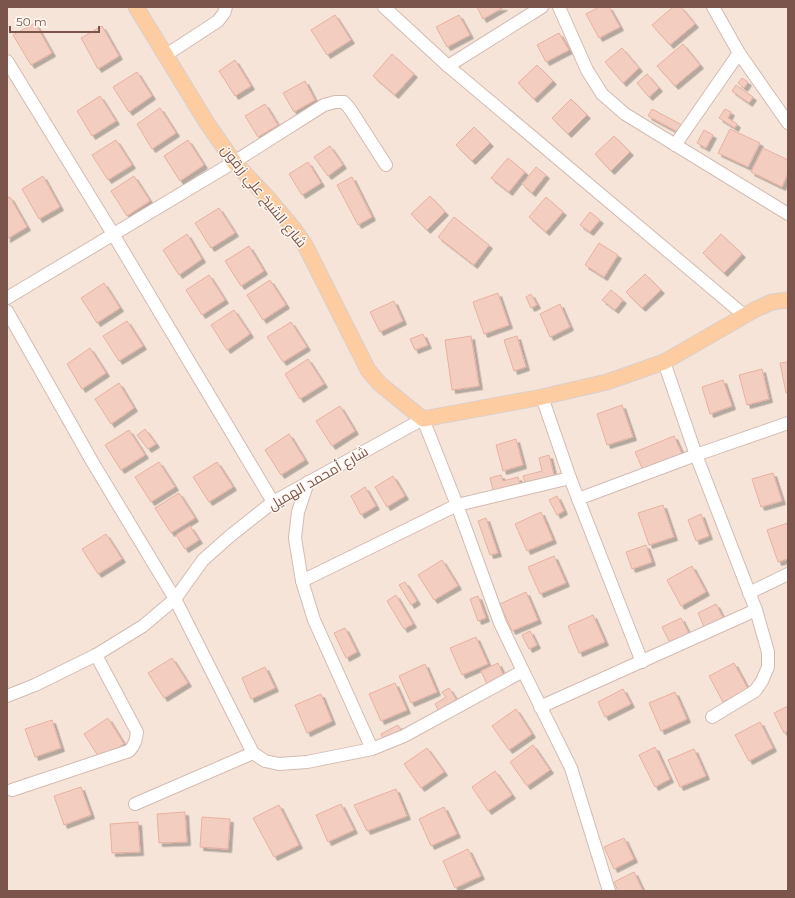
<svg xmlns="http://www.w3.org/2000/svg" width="795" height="898" font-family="Montserrat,Cairo,sans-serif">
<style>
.residential{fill:#f6e4d8}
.building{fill:#f4cdc1;stroke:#e8b0a0;filter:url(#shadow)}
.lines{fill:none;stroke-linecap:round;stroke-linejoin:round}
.minor-casing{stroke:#d3bbb1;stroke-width:14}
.major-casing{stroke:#dacfcd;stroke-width:17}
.minor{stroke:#fff;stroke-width:12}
.major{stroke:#fdcca1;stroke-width:15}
.labels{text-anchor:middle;stroke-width:3;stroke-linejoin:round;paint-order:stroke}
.street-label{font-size:14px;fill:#7b554b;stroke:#fff8f2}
</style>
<defs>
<filter id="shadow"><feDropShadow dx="3.5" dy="3.5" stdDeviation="0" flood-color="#0004"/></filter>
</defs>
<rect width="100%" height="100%" fill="#fdf3ea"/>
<rect class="residential" x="7" y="7" width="781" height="884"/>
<g class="building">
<polygon points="477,7 504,7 483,19"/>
<polygon points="599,7 609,7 620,27 599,38 586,14"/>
<polygon points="673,7 681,7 695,24 670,45 652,25"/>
<polygon points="335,15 351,40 327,55 311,30"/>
<polygon points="459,15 470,35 447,47 436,27"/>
<polygon points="35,23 52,53 31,65 13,35"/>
<polygon points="102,26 119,56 98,69 81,38"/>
<polygon points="559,33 569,50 546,62 537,45"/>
<polygon points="683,44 700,65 675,86 657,66"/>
<polygon points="622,48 639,68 623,83 605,62"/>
<polygon points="392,54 414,74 395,95 373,76"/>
<polygon points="235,60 251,86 235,96 219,71"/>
<polygon points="537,65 553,81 534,99 518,83"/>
<polygon points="137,72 152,96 129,112 113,87"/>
<polygon points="647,74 659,88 649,97 637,83"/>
<polygon points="742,78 748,82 744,88 738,83"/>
<polygon points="305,81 315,100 294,112 283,93"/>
<polygon points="736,85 753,97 749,103 732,91"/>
<polygon points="100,96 116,121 92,136 77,111"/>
<polygon points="571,99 587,115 568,134 552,118"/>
<polygon points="265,104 278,125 258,137 245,116"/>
<polygon points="160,108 176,133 152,149 137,124"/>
<polygon points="652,109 682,125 678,132 648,116"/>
<polygon points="725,109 731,112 728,118 737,124 735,128 719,118"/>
<polygon points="474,127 490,143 472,161 456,145"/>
<polygon points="730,129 760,143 748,167 718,153"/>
<polygon points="704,130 713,135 706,148 697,143"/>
<polygon points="614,136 630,152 611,171 595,154"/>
<polygon points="116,140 132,165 108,180 92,155"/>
<polygon points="188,140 204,165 180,181 164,156"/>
<polygon points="330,146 343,165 328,176 314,157"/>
<polygon points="763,148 788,160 788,173 782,187 751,172"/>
<polygon points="508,158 525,172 509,192 491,178"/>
<polygon points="308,162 321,183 302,195 289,174"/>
<polygon points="536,167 546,175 532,193 522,184"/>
<polygon points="43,176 60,207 39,219 22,189"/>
<polygon points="134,176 150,201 127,216 111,191"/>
<polygon points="352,177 372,217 358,225 337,185"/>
<polygon points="430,196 445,212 427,230 411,214"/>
<polygon points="10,197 27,227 7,239 7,198"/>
<polygon points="546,197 563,212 546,232 529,217"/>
<polygon points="219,208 235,233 211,248 195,223"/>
<polygon points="590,212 600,220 590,232 580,225"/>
<polygon points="454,217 489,245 474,265 438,237"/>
<polygon points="187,234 202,259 179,275 163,250"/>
<polygon points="721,234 742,254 724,273 703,253"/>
<polygon points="599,243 618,255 604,277 585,265"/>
<polygon points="249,246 264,271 241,286 225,261"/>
<polygon points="645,274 661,290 642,308 626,292"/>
<polygon points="209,275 225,300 202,315 186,290"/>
<polygon points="270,280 286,305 263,320 247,295"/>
<polygon points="104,283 120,308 97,323 81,298"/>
<polygon points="611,290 623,300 615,310 602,300"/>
<polygon points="498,293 509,325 484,334 473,302"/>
<polygon points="531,294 537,305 531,308 526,297"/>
<polygon points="394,301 403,321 380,332 370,312"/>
<polygon points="560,304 570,327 550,337 540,314"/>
<polygon points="234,310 250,334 227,350 211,325"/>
<polygon points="127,321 143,346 119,361 103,336"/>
<polygon points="291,322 307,347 283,362 267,337"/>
<polygon points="423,334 428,345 415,350 410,339"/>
<polygon points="471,336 479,386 452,390 445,340"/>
<polygon points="517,336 526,367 514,371 504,340"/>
<polygon points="90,348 106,373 82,389 67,364"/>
<polygon points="308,359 324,384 300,399 285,374"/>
<polygon points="788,362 788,393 786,393 780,363"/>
<polygon points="762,369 769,399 747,405 739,375"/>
<polygon points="723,380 732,406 710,414 702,387"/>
<polygon points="119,383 134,408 111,424 95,399"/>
<polygon points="622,405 633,437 607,445 597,414"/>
<polygon points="340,406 355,431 332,446 316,421"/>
<polygon points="145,429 156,444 148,449 137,435"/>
<polygon points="129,430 145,455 121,470 105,445"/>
<polygon points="289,434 305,460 281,475 265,450"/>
<polygon points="674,436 682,454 643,470 635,452"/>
<polygon points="516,439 523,465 503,471 496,445"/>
<polygon points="549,455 555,479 526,486 523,476 542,471 539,458"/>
<polygon points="159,462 175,487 151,502 135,477"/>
<polygon points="217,462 233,487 209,502 193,477"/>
<polygon points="773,473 782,501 761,507 752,479"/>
<polygon points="501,475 503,481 518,477 521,487 494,494 490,478"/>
<polygon points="393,476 405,496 387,507 375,487"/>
<polygon points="365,487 376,506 361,515 351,496"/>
<polygon points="179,493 195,518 171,533 155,508"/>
<polygon points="557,496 564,511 557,515 549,500"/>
<polygon points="663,505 674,537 649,545 638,513"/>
<polygon points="541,512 553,540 527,551 515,524"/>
<polygon points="701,514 709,536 696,541 688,520"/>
<polygon points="486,518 498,553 490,555 478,521"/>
<polygon points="788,523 788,559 778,562 767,530"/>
<polygon points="190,526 199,540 185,549 176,535"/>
<polygon points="106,534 122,559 98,574 82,549"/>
<polygon points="646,545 652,562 632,569 626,552"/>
<polygon points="554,556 566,583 540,594 528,567"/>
<polygon points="442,560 458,586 434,600 418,575"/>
<polygon points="692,566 706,592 681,606 667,580"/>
<polygon points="405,582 417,601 411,605 399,585"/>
<polygon points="526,592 538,620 512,631 500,604"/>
<polygon points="396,595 413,624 404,629 387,601"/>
<polygon points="478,596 486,618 478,621 470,599"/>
<polygon points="716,604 724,620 705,629 698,613"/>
<polygon points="593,615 605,642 579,653 568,626"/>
<polygon points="681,618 689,634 670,643 662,627"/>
<polygon points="345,628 357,652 346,658 334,633"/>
<polygon points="530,631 537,645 529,649 522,635"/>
<polygon points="476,637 488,664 462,675 450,648"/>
<polygon points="172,658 188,683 164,698 148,673"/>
<polygon points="498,663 504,676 487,684 481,671"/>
<polygon points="734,663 748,689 723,702 709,676"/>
<polygon points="425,664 437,692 411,703 399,676"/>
<polygon points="265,667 275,688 251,699 242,678"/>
<polygon points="395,683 407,710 381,721 369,694"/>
<polygon points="449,688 457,701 439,711 435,704 446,697 442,692"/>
<polygon points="623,689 631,704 605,717 598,702"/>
<polygon points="675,692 687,719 661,731 649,703"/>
<polygon points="321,694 332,721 307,733 295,705"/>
<polygon points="788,706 788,731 784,733 774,713"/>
<polygon points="516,709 532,734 509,750 492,726"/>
<polygon points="108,718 124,744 100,759 84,734"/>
<polygon points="52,720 61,748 35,757 25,729"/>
<polygon points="760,722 773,748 749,761 735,735"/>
<polygon points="398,725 402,732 384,741 381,734"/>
<polygon points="533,745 550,770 527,786 510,762"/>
<polygon points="655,747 670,779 655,787 639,755"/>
<polygon points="427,748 444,772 421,788 404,764"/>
<polygon points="694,749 706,776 680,787 668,760"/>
<polygon points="495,771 512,795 488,811 472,787"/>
<polygon points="81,787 91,815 64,825 54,796"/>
<polygon points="396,789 407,816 367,831 354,805"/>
<polygon points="341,804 354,830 328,842 316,815"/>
<polygon points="279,805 299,845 274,857 253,818"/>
<polygon points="444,807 457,834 431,846 419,819"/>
<polygon points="185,812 187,842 159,843 157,814"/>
<polygon points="202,817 230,819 228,849 200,847"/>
<polygon points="138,822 140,852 112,853 110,824"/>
<polygon points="624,838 634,859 614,869 604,847"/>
<polygon points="468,849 481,876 455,888 443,861"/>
<polygon points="634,872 643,891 618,891 614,882"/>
</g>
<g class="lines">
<defs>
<g id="minor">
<polyline points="384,7 448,66 745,316"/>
<polyline points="559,7 587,70 602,94 625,114 788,214"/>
<polyline points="713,7 739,53 788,123"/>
<polyline points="166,55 218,21 224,13 226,7"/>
<polyline points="7,61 113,234 273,502"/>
<polyline points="448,66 542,7"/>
<polyline points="675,145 739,53"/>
<polyline points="7,298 234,162 324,105 335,102 344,102 350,109 386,165"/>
<polyline points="7,311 93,463 175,599 253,753 135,804"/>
<polyline points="664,362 696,455 756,610 768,652 768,667 762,681 755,691 712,717"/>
<polyline points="542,397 570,478 642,662"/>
<polyline points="308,482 298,512 295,538 302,581 314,620 372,749"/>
<polyline points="578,499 696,455 788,423"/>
<polyline points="302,581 457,505 570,478"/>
<polyline points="749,593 788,574"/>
<polyline points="523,671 571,768 609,891"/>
<polyline points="7,696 35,685 96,655 143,626 175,599 203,560 230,536 273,502 423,419 457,505 500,623 523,671 404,736 372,749 307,762 279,764 265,761 253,753"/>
<polyline points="540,707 756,610"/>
<path d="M12 790 129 751C135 745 136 740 137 732L96 655"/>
</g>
<polyline id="major" points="136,7 207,123 234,162 268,198 294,229 305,245 368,370 380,384 423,419 542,397 607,382 664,362 756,309 772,302 788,300"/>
</defs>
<use href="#minor" class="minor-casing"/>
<use href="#major" class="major-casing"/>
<use href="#minor" class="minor"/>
<use href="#major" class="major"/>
</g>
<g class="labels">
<g class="street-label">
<text transform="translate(264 196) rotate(51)" y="5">شارع الشيخ علي زرقون</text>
<text transform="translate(318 478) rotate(-30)" y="5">شارع أمحمد الهميل</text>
</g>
</g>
<rect width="795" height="898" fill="none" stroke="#7b554b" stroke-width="16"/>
<path d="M10 26v6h89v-6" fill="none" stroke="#7b554b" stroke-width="2"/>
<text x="16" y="26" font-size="12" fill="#7b554b" stroke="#fff8f2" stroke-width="3" paint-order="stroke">50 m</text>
</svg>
